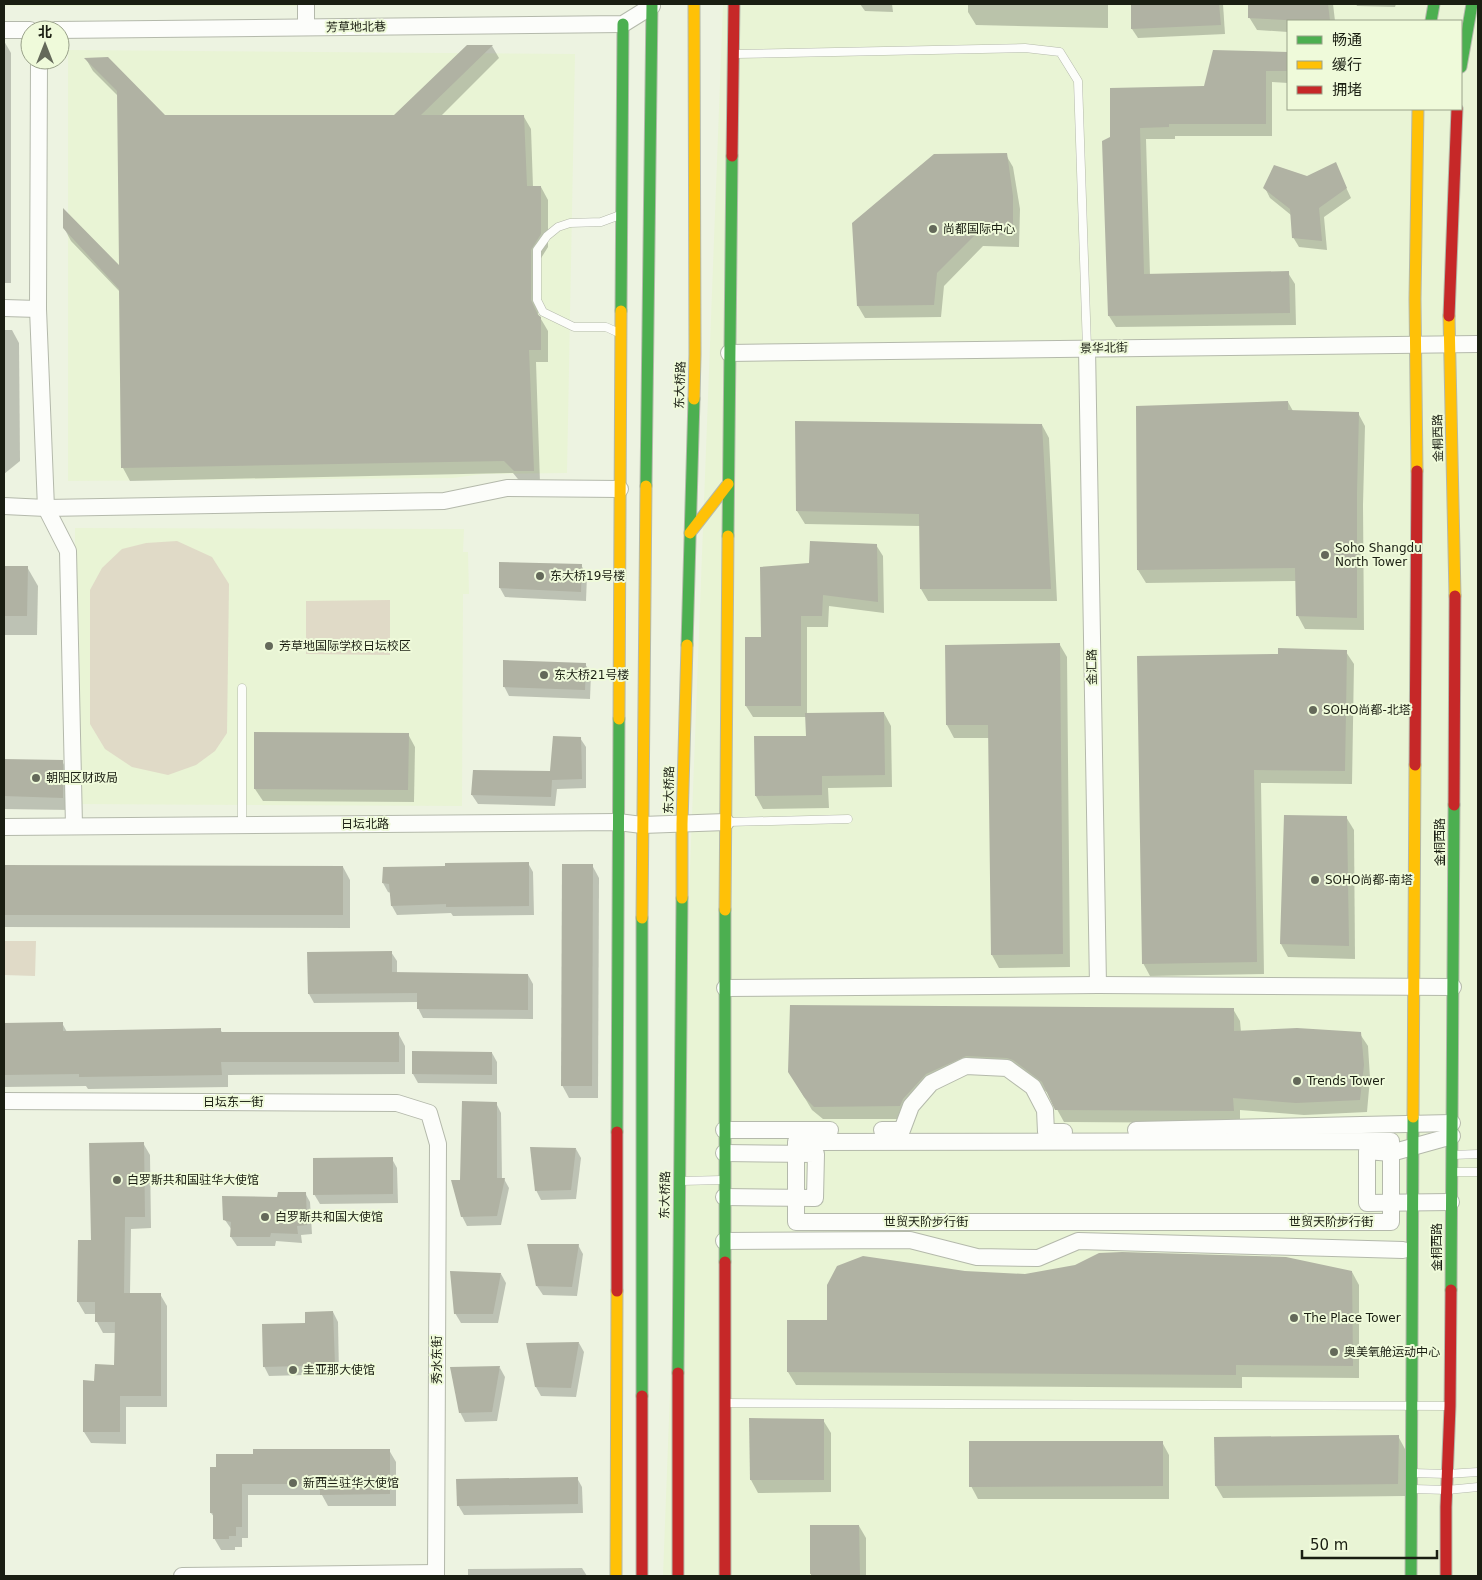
<svg xmlns="http://www.w3.org/2000/svg" width="1482" height="1580" font-family="'DejaVu Sans','Noto Sans SC',sans-serif">
<style>
.built{fill:#e9f4d5;fill-rule:evenodd}
.green{fill:#e0dac7}
.shadow{fill:#0003}
.building{fill:#b0b2a3}
.lines{fill:none;stroke-linecap:round;stroke-linejoin:round}
.lane-casing{stroke:#b4b9ab;stroke-width:9}
.street-casing{stroke:#b4b9ab;stroke-width:18}
.fast-casing{stroke:#b4b9ab;stroke-width:13}
.slow-casing{stroke:#b4b9ab;stroke-width:13}
.jam-casing{stroke:#b4b9ab;stroke-width:13}
.lane{stroke:#fcfdfa;stroke-width:8}
.street{stroke:#fcfdfa;stroke-width:16}
.fast{stroke:#4caf50;stroke-width:11}
.slow{stroke:#ffc107;stroke-width:11}
.jam{stroke:#c62828;stroke-width:11}
.poi-dot{fill:#64695a;stroke:#effada;stroke-width:2}
.labels{text-anchor:middle;stroke-width:4;stroke-linejoin:round;paint-order:stroke}
.street-label{font-size:12px;fill:#1a1e12;stroke:#effada}
.poi-label{font-size:12px;fill:#1a1e12;stroke:#effada;text-anchor:start}
</style>
<rect width="100%" height="100%" fill="#edf3e1"/>
<g class="built">
<rect x="4" y="4" width="296" height="2"/>
<path d="M723 4H1478V1576H663ZM1288 21H1461V109H1288Z"/>
<polygon points="68,50 575,54 567,473 483,474 453,478 68,481"/>
<polygon points="75,528 464,529 463,552 468,552 469,594 463,594 462,806 74,804"/>
</g>
<g class="green">
<polygon points="177,541 212,557 229,584 227,733 215,751 196,765 168,775 132,767 105,749 90,724 90,590 102,568 122,549 146,543"/>
<polygon points="390,600 390,655 306,654 306,601"/>
<polygon points="4,941 36,941 35,976 4,975"/>
</g>
<g class="shadow">
<polygon points="860,4 892,4 893,12 865,11"/>
<polygon points="968,4 1108,4 1108,28 976,25 968,12"/>
<polygon points="1132,4 1223,4 1225,34 1138,38 1132,29"/>
<polygon points="1249,4 1333,4 1335,21 1288,21 1288,32 1257,30 1249,17"/>
<polygon points="1356,4 1396,4 1395,7 1357,6"/>
<polygon points="4,41 11,53 11,283 4,283"/>
<polygon points="492,46 499,58 440,117 524,117 531,129 533,187 541,187 548,200 548,247 538,263 538,314 548,331 548,362 536,362 540,483 522,484 513,473 130,481 123,468 121,293 71,241 64,228 120,268 119,97 93,71 86,59 164,116 394,116 467,47"/>
<polygon points="1214,51 1288,54 1288,83 1272,82 1272,136 1175,136 1175,139 1146,139 1150,275 1288,273 1295,284 1296,325 1116,327 1109,316 1103,142 1205,88"/>
<polygon points="1006,155 1013,167 1020,209 1019,247 983,246 944,286 941,317 865,318 858,306"/>
<polygon points="1335,164 1351,198 1324,217 1327,250 1299,247 1293,237 1291,215 1270,198 1265,188 1308,177"/>
<polygon points="4,330 12,330 19,343 20,461 4,474"/>
<polygon points="1288,402 1293,411 1358,413 1365,426 1363,505 1364,630 1305,629 1298,616 1296,581 1146,583 1138,570 1137,407"/>
<polygon points="1042,425 1049,438 1057,601 928,601 921,589 920,526 805,524 797,511"/>
<polygon points="876,545 883,556 884,613 829,606 828,627 807,627 807,714 884,713 891,726 892,787 828,788 829,808 763,809 756,796 755,738 807,737 807,717 753,717 746,706 762,638 810,564"/>
<polygon points="500,563 581,565 587,575 586,601 505,597 500,588"/>
<polygon points="4,567 27,567 38,586 37,635 4,635"/>
<polygon points="1060,645 1067,657 1070,967 999,968 992,955 990,738 954,738 947,725 946,646"/>
<polygon points="1346,652 1354,664 1352,784 1261,783 1264,974 1150,976 1143,963 1279,655"/>
<polygon points="585,664 591,673 590,699 509,696 504,686"/>
<polygon points="408,734 415,747 414,802 263,801 255,789"/>
<polygon points="580,738 586,747 586,788 557,789 555,806 478,804 472,795 551,773"/>
<polygon points="4,760 62,761 69,774 70,810 4,809"/>
<polygon points="1286,816 1346,817 1354,830 1355,959 1288,957 1281,944"/>
<polygon points="528,863 533,872 534,915 453,916 451,913 397,915 392,906 391,893 388,892 383,883 447,867"/>
<polygon points="592,865 599,878 598,1098 569,1098 562,1085"/>
<polygon points="4,866 343,867 350,880 350,928 4,927"/>
<polygon points="391,952 397,961 397,973 528,975 533,984 533,1019 423,1018 418,1008 418,1002 314,1003 309,994"/>
<polygon points="1233,1009 1240,1021 1241,1032 1360,1034 1368,1046 1370,1078 1367,1112 1304,1115 1240,1110 1240,1123 1064,1122 1048,1093 1021,1072 974,1068 933,1087 907,1119 823,1119 812,1110 797,1085"/>
<polygon points="62,1023 67,1032 220,1029 223,1034 398,1033 405,1046 405,1074 228,1075 228,1087 88,1089 86,1086 4,1087 4,1024"/>
<polygon points="492,1053 497,1062 497,1084 418,1083 413,1074"/>
<polygon points="496,1103 501,1113 502,1179 504,1179 509,1188 501,1225 467,1226 462,1216 461,1181"/>
<polygon points="143,1143 150,1155 151,1228 131,1229 130,1294 160,1294 167,1306 167,1407 126,1407 126,1444 91,1443 84,1432 96,1382 116,1366 116,1333 103,1333 97,1322 97,1314 85,1314 78,1302 93,1242"/>
<polygon points="576,1149 581,1158 576,1199 541,1200 536,1190"/>
<polygon points="392,1159 397,1168 398,1203 320,1204 314,1194"/>
<polygon points="305,1193 310,1202 312,1234 301,1235 302,1243 276,1241 275,1246 237,1246 231,1237 232,1230 225,1220 279,1198"/>
<polygon points="578,1245 583,1254 577,1296 543,1295 537,1286"/>
<polygon points="1352,1272 1359,1285 1359,1378 1242,1377 1242,1388 796,1385 788,1372 828,1321 965,1273 1025,1275"/>
<polygon points="501,1274 506,1283 498,1323 461,1323 455,1313"/>
<polygon points="333,1312 338,1322 339,1374 269,1376 264,1366 306,1324"/>
<polygon points="579,1343 584,1352 576,1397 541,1396 536,1387"/>
<polygon points="500,1368 505,1377 497,1421 465,1422 460,1412"/>
<polygon points="823,1420 831,1433 831,1492 758,1493 751,1480"/>
<polygon points="1398,1436 1405,1449 1405,1496 1223,1498 1216,1486"/>
<polygon points="1162,1442 1169,1455 1169,1499 978,1499 971,1486"/>
<polygon points="389,1450 396,1462 396,1506 328,1506 322,1495 248,1495 248,1538 242,1538 242,1547 235,1547 235,1550 221,1550 214,1538 215,1518 211,1513 255,1456"/>
<polygon points="577,1478 582,1487 583,1513 464,1515 458,1505"/>
<polygon points="859,1526 866,1538 866,1576 812,1576 811,1527"/>
<polygon points="582,1568 587,1576 468,1576 468,1569"/>
</g>
<g class="building">
<polygon points="1131,4 1219,4 1221,25 1131,29"/>
<polygon points="1248,4 1328,4 1330,21 1304,21 1248,18"/>
<polygon points="467,45 493,45 421,115 524,115 527,186 541,186 541,234 531,250 531,300 538,315 541,317 541,350 529,350 534,471 514,471 504,461 121,468 119,289 63,228 63,208 119,265 117,91 84,58 108,57 165,115 394,115"/>
<polygon points="1213,50 1288,52 1288,71 1266,71 1266,124 1169,124 1169,127 1140,128 1144,274 1289,271 1290,313 1108,316 1102,141 1110,137 1110,88 1204,86"/>
<polygon points="1007,153 1013,196 1013,235 976,234 937,273 934,305 857,306 852,223 934,154"/>
<polygon points="1336,162 1347,188 1319,208 1322,241 1292,238 1290,209 1263,188 1274,165 1307,176"/>
<polygon points="1288,401 1288,410 1359,412 1357,492 1357,618 1296,616 1295,568 1137,570 1136,406"/>
<polygon points="795,421 1042,424 1051,589 920,589 919,514 796,511"/>
<polygon points="810,541 877,544 878,602 823,595 822,616 801,616 801,706 745,706 745,637 761,637 760,567 809,563"/>
<polygon points="499,562 582,564 581,592 499,588"/>
<polygon points="4,566 28,566 27,616 4,616"/>
<polygon points="1060,643 1063,954 991,955 988,725 946,725 945,645"/>
<polygon points="1278,648 1347,650 1345,771 1254,770 1257,962 1142,964 1137,656 1278,654"/>
<polygon points="503,660 586,663 585,690 503,687"/>
<polygon points="884,712 885,775 822,776 822,795 755,796 754,736 806,736 805,713"/>
<polygon points="254,732 409,733 408,790 254,789"/>
<polygon points="553,736 581,737 582,779 552,780 551,797 471,795 473,770 550,771"/>
<polygon points="4,759 63,760 63,798 4,796"/>
<polygon points="1284,815 1347,816 1349,946 1280,944"/>
<polygon points="529,862 529,906 446,907 446,904 391,906 389,884 382,883 383,867 445,866 445,863"/>
<polygon points="562,864 593,864 592,1086 561,1086"/>
<polygon points="4,865 343,866 343,915 4,915"/>
<polygon points="392,951 392,972 528,974 528,1010 417,1009 417,993 308,994 307,952"/>
<polygon points="790,1005 1234,1008 1234,1031 1297,1028 1361,1032 1364,1065 1360,1100 1296,1103 1233,1098 1234,1111 1055,1110 1042,1082 1013,1060 1007,1058 966,1056 926,1074 903,1099 900,1106 814,1107 804,1097 788,1072"/>
<polygon points="63,1022 63,1031 221,1028 221,1032 399,1032 399,1062 221,1062 222,1075 79,1077 79,1074 4,1075 4,1023"/>
<polygon points="412,1051 492,1052 492,1075 412,1074"/>
<polygon points="462,1101 497,1102 497,1178 505,1178 497,1216 461,1217 451,1180 460,1180"/>
<polygon points="144,1142 145,1217 125,1217 124,1293 161,1293 161,1396 120,1396 120,1432 83,1432 83,1380 94,1381 95,1364 114,1365 115,1322 95,1322 95,1302 77,1302 78,1240 91,1240 89,1143"/>
<polygon points="530,1147 576,1148 571,1190 535,1191"/>
<polygon points="393,1157 393,1194 313,1195 313,1158"/>
<polygon points="278,1192 306,1192 307,1225 297,1226 298,1234 271,1233 270,1237 230,1237 231,1222 223,1220 222,1196 277,1197"/>
<polygon points="527,1244 579,1244 572,1287 536,1286"/>
<polygon points="1122,1252 1286,1257 1352,1271 1353,1366 1236,1365 1236,1375 787,1372 787,1320 827,1320 827,1285 837,1266 863,1256 965,1271 1025,1274 1075,1265 1099,1253"/>
<polygon points="450,1271 501,1273 493,1314 454,1314"/>
<polygon points="333,1311 335,1365 263,1367 262,1324 305,1323 305,1312"/>
<polygon points="579,1342 571,1388 535,1387 526,1343"/>
<polygon points="500,1366 492,1412 459,1413 450,1367"/>
<polygon points="749,1418 824,1419 824,1480 750,1480"/>
<polygon points="1399,1435 1398,1484 1215,1486 1214,1437"/>
<polygon points="969,1441 1163,1441 1163,1486 969,1487"/>
<polygon points="253,1449 390,1449 390,1494 320,1495 320,1484 242,1484 242,1527 236,1527 236,1536 229,1536 229,1539 213,1539 213,1513 210,1513 210,1467 216,1467 216,1454 253,1454"/>
<polygon points="578,1477 578,1504 457,1506 456,1479"/>
<polygon points="810,1525 859,1525 860,1576 811,1576 811,1574 810,1574"/>
</g>
<g class="lines">
<defs>
<g id="lane">
<polyline points="736,54 1025,48 1060,52 1078,81 1087,348"/>
<polyline points="619,333 606,327 574,327 543,312 537,300 537,250 547,236 558,227 570,223 601,222 620,215"/>
<polyline points="242,688 242,825"/>
<polyline points="728,822 848,819"/>
<polyline points="1453,1155 1478,1154"/>
<polyline points="1454,1172 1478,1172"/>
<polyline points="681,1181 722,1180"/>
<polyline points="727,1403 1448,1406"/>
<polyline points="1413,1473 1447,1474 1478,1472"/>
<polyline points="1414,1489 1447,1490 1478,1487"/>
</g>
<g id="street">
<polyline points="306,27 306,4"/>
<polyline points="4,30 30,30"/>
<polyline points="55,30 623,24 652,6"/>
<polyline points="39,60 38,309 46,508 68,551 74,826"/>
<polyline points="4,308 38,309"/>
<polyline points="1087,348 1098,985"/>
<polyline points="729,353 1478,344"/>
<polyline points="4,506 46,508 444,501 507,488 620,489"/>
<polyline points="4,827 618,822 642,825 726,822"/>
<polyline points="725,988 1098,985 1453,987"/>
<polyline points="4,1101 397,1103 429,1113 438,1144 436,1576"/>
<polyline points="724,1130 830,1130"/>
<polyline points="882,1130 902,1130 911,1106 931,1083 966,1066 1007,1068 1033,1087 1045,1110 1046,1132 1064,1132"/>
<polyline points="1136,1130 1452,1123"/>
<polygon points="1391,1141 1391,1222 796,1222 796,1142"/>
<polyline points="724,1153 816,1154 815,1198 724,1197"/>
<polyline points="1451,1202 1367,1203 1367,1151 1391,1153 1452,1136"/>
<polyline points="724,1241 910,1240 977,1257 1038,1258 1078,1241 1403,1250"/>
<polyline points="182,1576 436,1573"/>
</g>
<g id="fast">
<polyline points="1431,21 1434,4"/>
<polyline points="1461,67 1472,4"/>
<polyline points="621,311 623,24"/>
<polyline points="646,486 652,4"/>
<polyline points="728,536 732,156"/>
<polyline points="687,645 694,399"/>
<polyline points="642,918 642,1396"/>
<polyline points="617,1132 619,719"/>
<polyline points="725,1262 725,910"/>
<polyline points="1451,1290 1454,805"/>
<polyline points="678,1373 682,898"/>
<polyline points="1411,1576 1413,1117"/>
</g>
<g id="slow">
<polyline points="1449,316 1455,596"/>
<polyline points="694,399 695,354 694,4"/>
<polyline points="1417,471 1415,299 1418,109"/>
<polyline points="690,533 728,484"/>
<polyline points="619,719 621,311"/>
<polyline points="682,898 682,824 687,645"/>
<polyline points="725,910 728,536"/>
<polyline points="642,918 646,486"/>
<polyline points="1413,1117 1415,765"/>
<polyline points="616,1576 617,1291"/>
</g>
<g id="jam">
<polyline points="732,156 734,4"/>
<polyline points="1449,316 1457,109"/>
<polyline points="1415,765 1417,471"/>
<polyline points="1454,805 1455,596"/>
<polyline points="725,1262 725,1576"/>
<polyline points="617,1291 617,1132"/>
<polyline points="678,1373 678,1576"/>
<polyline points="642,1396 642,1576"/>
<polyline points="1446,1576 1446,1507 1450,1406 1451,1290"/>
</g>
</defs>
<use href="#lane" class="lane-casing"/>
<use href="#street" class="street-casing"/>
<use href="#fast" class="fast-casing"/>
<use href="#slow" class="slow-casing"/>
<use href="#jam" class="jam-casing"/>
<use href="#lane" class="lane"/>
<use href="#street" class="street"/>
<use href="#fast" class="fast"/>
<use href="#slow" class="slow"/>
<use href="#jam" class="jam"/>
</g>
<g class="poi-dot">
<circle cx="933" cy="229" r="5"/>
<circle cx="1325" cy="555" r="5"/>
<circle cx="540" cy="576" r="5"/>
<circle cx="269" cy="646" r="5"/>
<circle cx="544" cy="675" r="5"/>
<circle cx="1313" cy="710" r="5"/>
<circle cx="36" cy="778" r="5"/>
<circle cx="1315" cy="880" r="5"/>
<circle cx="1297" cy="1081" r="5"/>
<circle cx="117" cy="1180" r="5"/>
<circle cx="265" cy="1217" r="5"/>
<circle cx="1294" cy="1318" r="5"/>
<circle cx="1334" cy="1352" r="5"/>
<circle cx="293" cy="1370" r="5"/>
<circle cx="293" cy="1483" r="5"/>
</g>
<g class="labels">
<g class="street-label">
<text transform="translate(356 27) rotate(-1)" y="4">芳草地北巷</text>
<text transform="translate(1104 348) rotate(-1)" y="4">景华北街</text>
<text transform="translate(680 385) rotate(-88)" y="4">东大桥路</text>
<text transform="translate(1438 438) rotate(-91)" y="4">金桐西路</text>
<text transform="translate(1092 667) rotate(-91)" y="4">金汇路</text>
<text transform="translate(669 790) rotate(-89)" y="4">东大桥路</text>
<text x="365" y="828">日坛北路</text>
<text transform="translate(1440 842) rotate(-90)" y="4">金桐西路</text>
<text x="233" y="1106">日坛东一街</text>
<text transform="translate(665 1195) rotate(-89)" y="4">东大桥路</text>
<text x="926" y="1226">世贸天阶步行街</text>
<text x="1331" y="1226">世贸天阶步行街</text>
<text transform="translate(1437 1247) rotate(-90)" y="4">金桐西路</text>
<text transform="translate(437 1360) rotate(-90)" y="4">秀水东街</text>
</g>
<g class="poi-label">
<text x="943" y="233">尚都国际中心</text>
<text x="1335" y="552">Soho Shangdu<tspan x="1335" dy="14">North Tower</tspan></text>
<text x="550" y="580">东大桥19号楼</text>
<text x="279" y="650">芳草地国际学校日坛校区</text>
<text x="554" y="679">东大桥21号楼</text>
<text x="1323" y="714">SOHO尚都-北塔</text>
<text x="46" y="782">朝阳区财政局</text>
<text x="1325" y="884">SOHO尚都-南塔</text>
<text x="1307" y="1085">Trends Tower</text>
<text x="127" y="1184">白罗斯共和国驻华大使馆</text>
<text x="275" y="1221">白罗斯共和国大使馆</text>
<text x="1304" y="1322">The Place Tower</text>
<text x="1344" y="1356">奥美氧舱运动中心</text>
<text x="303" y="1374">圭亚那大使馆</text>
<text x="303" y="1487">新西兰驻华大使馆</text>
</g>
</g>
<rect width="1482" height="1580" fill="none" stroke="#1a1e12" stroke-width="10"/>
<rect x="1287" y="20" width="175" height="90" fill="#effada" stroke="#9aa28a"/>
<rect x="1297" y="36" width="25" height="8" fill="#4caf50" stroke="#9aa28a"/>
<text x="1332" y="45" font-size="15" fill="#1a1e12">畅通</text>
<rect x="1297" y="61" width="25" height="8" fill="#ffc107" stroke="#9aa28a"/>
<text x="1332" y="70" font-size="15" fill="#1a1e12">缓行</text>
<rect x="1297" y="86" width="25" height="8" fill="#c62828" stroke="#9aa28a"/>
<text x="1332" y="95" font-size="15" fill="#1a1e12">拥堵</text>
<g transform="translate(45 45)"><circle r="24" fill="#effada" stroke="#9aa28a"/>
<path d="M0-4L9 19L0 12L-9 19Z" fill="#64695a"/>
<text y="-8" font-size="14" font-weight="bold" text-anchor="middle" fill="#1a1e12">北</text>
</g>
<path d="M1302 1550v8h135v-8" fill="none" stroke="#1a1e12" stroke-width="2.5"/>
<text x="1310" y="1550" font-size="15" fill="#1a1e12" stroke="#effada" stroke-width="4" paint-order="stroke">50 m</text>
</svg>
